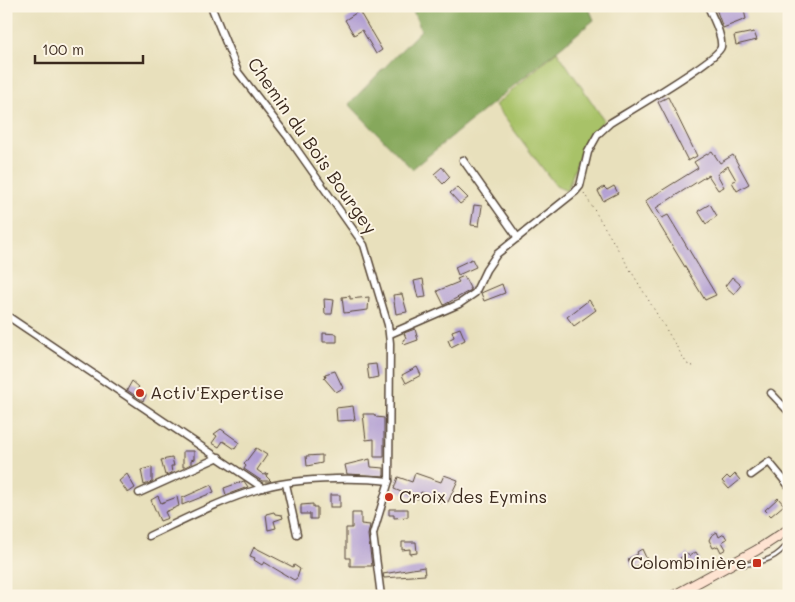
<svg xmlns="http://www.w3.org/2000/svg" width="795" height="602" font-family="Mali,sans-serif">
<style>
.green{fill:#a8c268;stroke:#727643}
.forest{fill:#86a85c;stroke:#60693d}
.building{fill:#b19ed3}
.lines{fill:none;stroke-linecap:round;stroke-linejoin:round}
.lane-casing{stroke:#554536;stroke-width:5.5}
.street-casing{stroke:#554536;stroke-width:9}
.secondary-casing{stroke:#554536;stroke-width:11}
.path{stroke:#554536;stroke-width:1;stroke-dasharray:1 4;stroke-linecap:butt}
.lane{stroke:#fff;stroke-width:3}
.street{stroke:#fff;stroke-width:6}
.secondary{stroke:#fee3d1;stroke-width:9}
.poi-dot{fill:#c8321e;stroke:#fcf5e5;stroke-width:2}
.labels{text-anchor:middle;stroke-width:4;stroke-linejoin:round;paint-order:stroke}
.street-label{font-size:18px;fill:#3b2a1e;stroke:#fcf5e5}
.poi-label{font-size:18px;fill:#3b2a1e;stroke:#fcf5e5;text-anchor:start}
</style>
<rect width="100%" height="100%" fill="#fcf5e5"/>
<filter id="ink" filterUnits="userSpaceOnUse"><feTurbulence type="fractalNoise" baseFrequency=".02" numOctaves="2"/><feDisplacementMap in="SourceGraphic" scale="10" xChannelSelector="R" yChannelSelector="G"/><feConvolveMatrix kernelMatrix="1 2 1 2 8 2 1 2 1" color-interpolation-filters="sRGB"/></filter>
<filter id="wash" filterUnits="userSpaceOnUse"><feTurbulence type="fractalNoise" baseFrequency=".0096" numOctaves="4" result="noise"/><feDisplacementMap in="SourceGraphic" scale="20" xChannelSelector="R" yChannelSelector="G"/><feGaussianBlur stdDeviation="1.12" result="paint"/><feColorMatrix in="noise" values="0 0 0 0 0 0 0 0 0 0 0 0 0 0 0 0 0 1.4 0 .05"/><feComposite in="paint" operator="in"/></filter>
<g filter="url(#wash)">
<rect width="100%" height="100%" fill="#e8e0bc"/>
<polygon class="green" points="557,51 604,120 584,143 567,191 556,186 495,105"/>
<polygon class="forest" points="411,6 588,6 594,20 412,169 349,104 421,30"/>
<g id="blocks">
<g class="building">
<polygon points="715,6 743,6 746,19 723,28"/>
<polygon points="359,11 382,50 376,54 362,30 354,35 345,20"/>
<polygon points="754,32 757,40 736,45 734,36"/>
<polygon points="668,97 697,156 688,161 658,102"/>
<polygon points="712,151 720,163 733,155 749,184 737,191 732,182 736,180 728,166 717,174 724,187 718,190 708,175 656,208 662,218 668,215 716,295 705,300 645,201 698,168 694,162"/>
<polygon points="442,167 450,177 443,184 434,174"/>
<polygon points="614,186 618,193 603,201 598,191 604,187 607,190"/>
<polygon points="457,187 468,198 460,204 450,193"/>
<polygon points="710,204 717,216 706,224 698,211"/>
<polygon points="474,205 482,206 479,226 471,225"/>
<polygon points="472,259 476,267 458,275 455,267"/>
<polygon points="464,276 471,290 444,305 437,291 459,282 457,279"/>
<polygon points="732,277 741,285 734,294 725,286"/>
<polygon points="423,279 426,297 418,298 414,281"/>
<polygon points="502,284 505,293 484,301 481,293"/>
<polygon points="402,294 407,312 396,314 393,295"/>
<polygon points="350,296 350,299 369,297 368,310 344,313 342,297"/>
<polygon points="324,299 334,300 332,314 325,314"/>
<polygon points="589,300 596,310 574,326 567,317"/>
<polygon points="460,328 465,340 451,347 448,340 454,337 452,331"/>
<polygon points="415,329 418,340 404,345 403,340 406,338 404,333"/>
<polygon points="323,333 337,334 337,342 323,342"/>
<polygon points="376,364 378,377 369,379 367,365"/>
<polygon points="417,367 421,375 406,383 402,375"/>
<polygon points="335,371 343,388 336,392 324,378 326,377 325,374"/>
<polygon points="132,381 139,387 137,389 146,395 143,401 127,390"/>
<polygon points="353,406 355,420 337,421 336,408"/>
<polygon points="363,414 374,414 376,417 384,418 384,457 374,457 374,439 366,440"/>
<polygon points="221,429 239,442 235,449 223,441 219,447 212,443 217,436 214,434"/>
<polygon points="256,448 267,455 257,470 264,475 268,473 266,476 271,481 262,481 244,469 246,466 244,464"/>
<polygon points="183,451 194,451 194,459 191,460 191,464 185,467 183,467"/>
<polygon points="322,455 322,463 307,466 306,456"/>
<polygon points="172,458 174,466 171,466 172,473 165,475 161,460"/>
<polygon points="370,459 371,467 384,468 384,476 347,474 345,465"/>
<polygon points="152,467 152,482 144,485 141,470"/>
<polygon points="415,473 441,482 444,475 458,480 448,502 437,502 437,498 421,492 418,499 394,489 398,477 412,482"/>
<polygon points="127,474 135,488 128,493 119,481"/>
<polygon points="735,474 740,480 729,489 722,481 727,476 730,479"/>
<polygon points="244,481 248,487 226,495 224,488"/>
<polygon points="211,485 214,492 182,505 182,498"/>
<rect x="330" y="495" width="10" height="12"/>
<polygon points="158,496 161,503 177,497 179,506 165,512 168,518 160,521 151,500"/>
<polygon points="778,498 784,505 771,516 765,510"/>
<polygon points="313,504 313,507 317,507 317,519 310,519 310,514 301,514 301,505"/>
<polygon points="389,509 408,509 408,517 394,518 394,515 389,515"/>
<polygon points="274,512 275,514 282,515 283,518 274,521 276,528 268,530 266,514"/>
<polygon points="352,513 361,513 361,524 370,525 368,535 372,566 350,566 350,558 346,558 346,528 352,528"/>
<polygon points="717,532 719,537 724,534 727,539 722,542 726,549 721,552 718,546 713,548 709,540 711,536"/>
<polygon points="402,542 416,542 417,553 410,554 410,549 402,550"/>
<polygon points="254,547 293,567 294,565 300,569 297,578 294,580 264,562 262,565 254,560 255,558 250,556"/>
<polygon points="642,549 648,562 632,568 628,559 638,554 637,552"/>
<polygon points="696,552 700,559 687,568 680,558 687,553 689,556"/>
<polygon points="424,567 425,575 384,578 383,574"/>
</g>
</g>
</g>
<g filter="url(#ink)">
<use href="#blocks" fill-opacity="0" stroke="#554536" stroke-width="1"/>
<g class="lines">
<defs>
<path id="lane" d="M740 560 743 565C763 562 778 559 789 541"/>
<g id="street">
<polyline points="211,6 238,72 288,137 364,245 388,325 390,343 389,481 373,534 381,596"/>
<polyline points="463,160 518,238"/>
<polyline points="6,315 263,488"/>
<path d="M390 334 459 304 475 293 486 270 497 254 575 192 580 186 588 152 598 134 610 123C626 113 719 59 721 47 723 35 712 17 708 6"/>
<polyline points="771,393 789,412"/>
<polyline points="751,475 769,462 789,486"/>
<polyline points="286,484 297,534"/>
<polyline points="139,493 219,457"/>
<path d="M149 536C185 519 221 500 259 489 293 478 354 477 389 481"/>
</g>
<polyline id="secondary" points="673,596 757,550 789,529"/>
</defs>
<use href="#lane" class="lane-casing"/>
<use href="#street" class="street-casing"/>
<use href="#secondary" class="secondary-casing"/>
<polyline class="path" points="584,193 687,364 696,367"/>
<use href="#lane" class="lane"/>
<use href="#street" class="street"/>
<use href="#secondary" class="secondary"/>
</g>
</g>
<g class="poi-dot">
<circle cx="140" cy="393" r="5"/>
<circle cx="389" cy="497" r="5"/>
<rect x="752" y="558" width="10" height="10" rx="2.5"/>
</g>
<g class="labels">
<g class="street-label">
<text transform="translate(312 146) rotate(55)" y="6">Chemin du Bois Bourgey</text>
</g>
<g class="poi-label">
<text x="150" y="399">Activ'Expertise</text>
<text x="399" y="503">Croix des Eymins</text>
<text x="747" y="569" text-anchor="end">Colombinière</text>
</g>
</g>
<rect width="795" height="602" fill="none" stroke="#fcf5e5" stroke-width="25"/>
<path d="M35 55v8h108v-8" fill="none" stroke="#3b2a1e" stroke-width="2.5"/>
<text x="42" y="55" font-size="15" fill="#3b2a1e" stroke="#fcf5e5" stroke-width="4" paint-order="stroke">100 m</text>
</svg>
